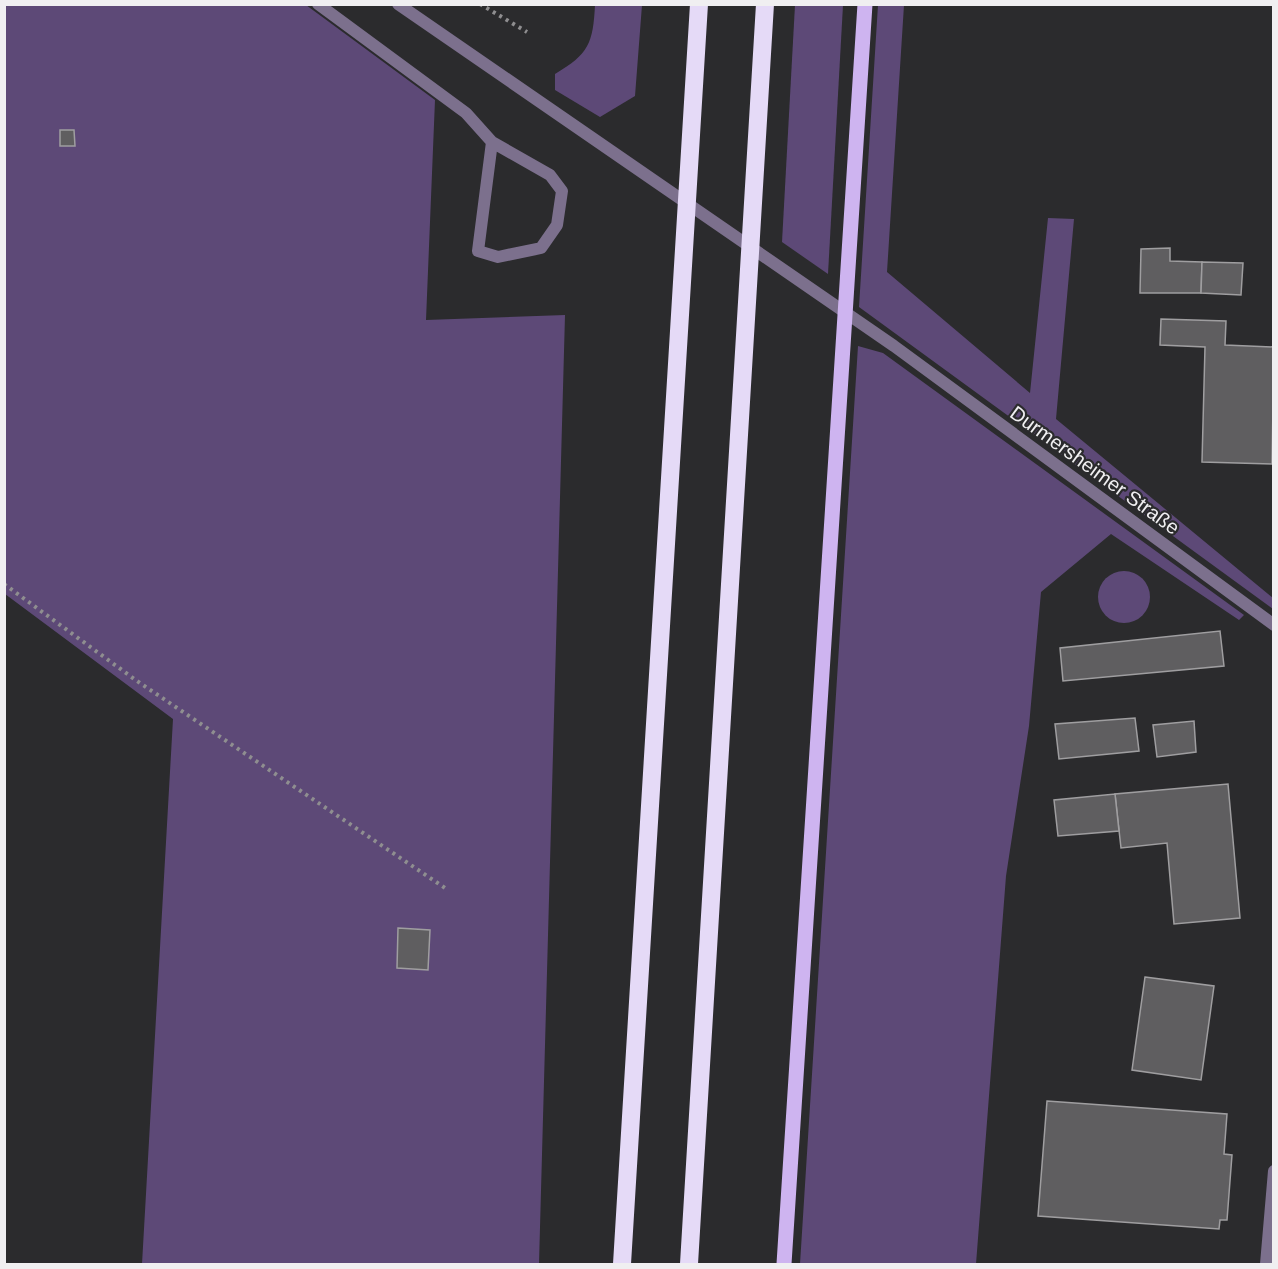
<svg xmlns="http://www.w3.org/2000/svg" width="1278" height="1269" font-family="Arial,sans-serif">
	<rect width="100%" height="100%" fill="#2b2b2d"/>
	<!-- green -->
	<g fill="#5d4977">
		<polygon points="4,5 306,5 435,100 426,320 565,315 539,1264 142,1264 173,719 5,594"/>
		<path d="M595 5H642L635 96 600 117 555 90V74C589 54 593 43 595 5Z"/>
		<polygon points="795,5 843,5 828,274 782,242"/>
		<polygon points="878,5 904,5 887,272 1030,393 1048,218 1074,219 1056,419 1273,598 1273,609 859,307"/>
		<polygon points="858,346 883,353 1244,615 1239,620 1111,534 1041,592 1029,726 1006,876 976,1264 800,1264"/>
		<circle cx="1124" cy="597" r="26"/>
	</g>
	<!-- building -->
	<g fill="#5f5e60" stroke="#9f9ea0" stroke-width="1.5">
		<polygon points="60,130 74,130 75,146 60,146"/>
		<polygon points="1170,248 1170,261 1202,262 1201,293 1140,293 1141,249"/>
		<polygon points="1202,262 1243,263 1241,295 1201,293"/>
		<polygon points="1161,319 1226,321 1225,345 1274,347 1272,464 1202,462 1205,347 1160,345"/>
		<polygon points="1220,631 1224,666 1063,681 1060,648"/>
		<polygon points="1135,718 1139,751 1059,759 1055,724"/>
		<polygon points="1194,721 1196,752 1157,757 1153,725"/>
		<polygon points="1228,784 1240,918 1174,924 1167,843 1121,848 1115,794"/>
		<polygon points="1115,794 1119,831 1058,836 1054,800"/>
		<polygon points="398,928 430,930 428,970 397,968"/>
		<polygon points="1145,977 1214,986 1201,1080 1132,1070"/>
		<polygon points="1047,1101 1227,1114 1224,1154 1232,1155 1227,1220 1220,1220 1219,1229 1038,1216"/>
	</g>
	<g fill="none" stroke-linecap="round" stroke-linejoin="round">
		<!-- path -->
		<g stroke="#8f8e90" stroke-width="4" stroke-dasharray="3 4.5" stroke-linecap="butt">
			<polyline points="480,4 527,32"/>
			<polyline points="4,584 137,681 445,888"/>
		</g>
		<!-- lane -->
		<g stroke="#7c708d" stroke-width="12">
			<polyline points="318,4 466,113 492,142 550,175 562,191 557,225 541,248 498,257 478,251 492,142"/>
			<polyline points="398,4 894,346 1274,625"/>
			<polyline points="1266,1264 1274,1171"/>
		</g>
		<!-- primary -->
		<polyline stroke="#ceb4f0" stroke-width="15" points="784,1264 865,4"/>
		<!-- highway -->
		<g stroke="#e5daf7" stroke-width="18">
			<polyline points="622,1264 699,4"/>
			<polyline points="689,1264 765,4"/>
		</g>
	</g>
	<g text-anchor="middle" dominant-baseline="central" stroke-width="4.5" stroke-linejoin="round" paint-order="stroke">
		<!-- street labels -->
		<g font-size="20" fill="#f0eff1" stroke="#2b2b2d">
			<text transform="translate(1095 470) rotate(36)">Durmersheimer Straße</text>
		</g>
	</g>
	<!-- border -->
	<rect width="1278" height="1269" fill="none" stroke="#f0eff1" stroke-width="12"/>
</svg>
